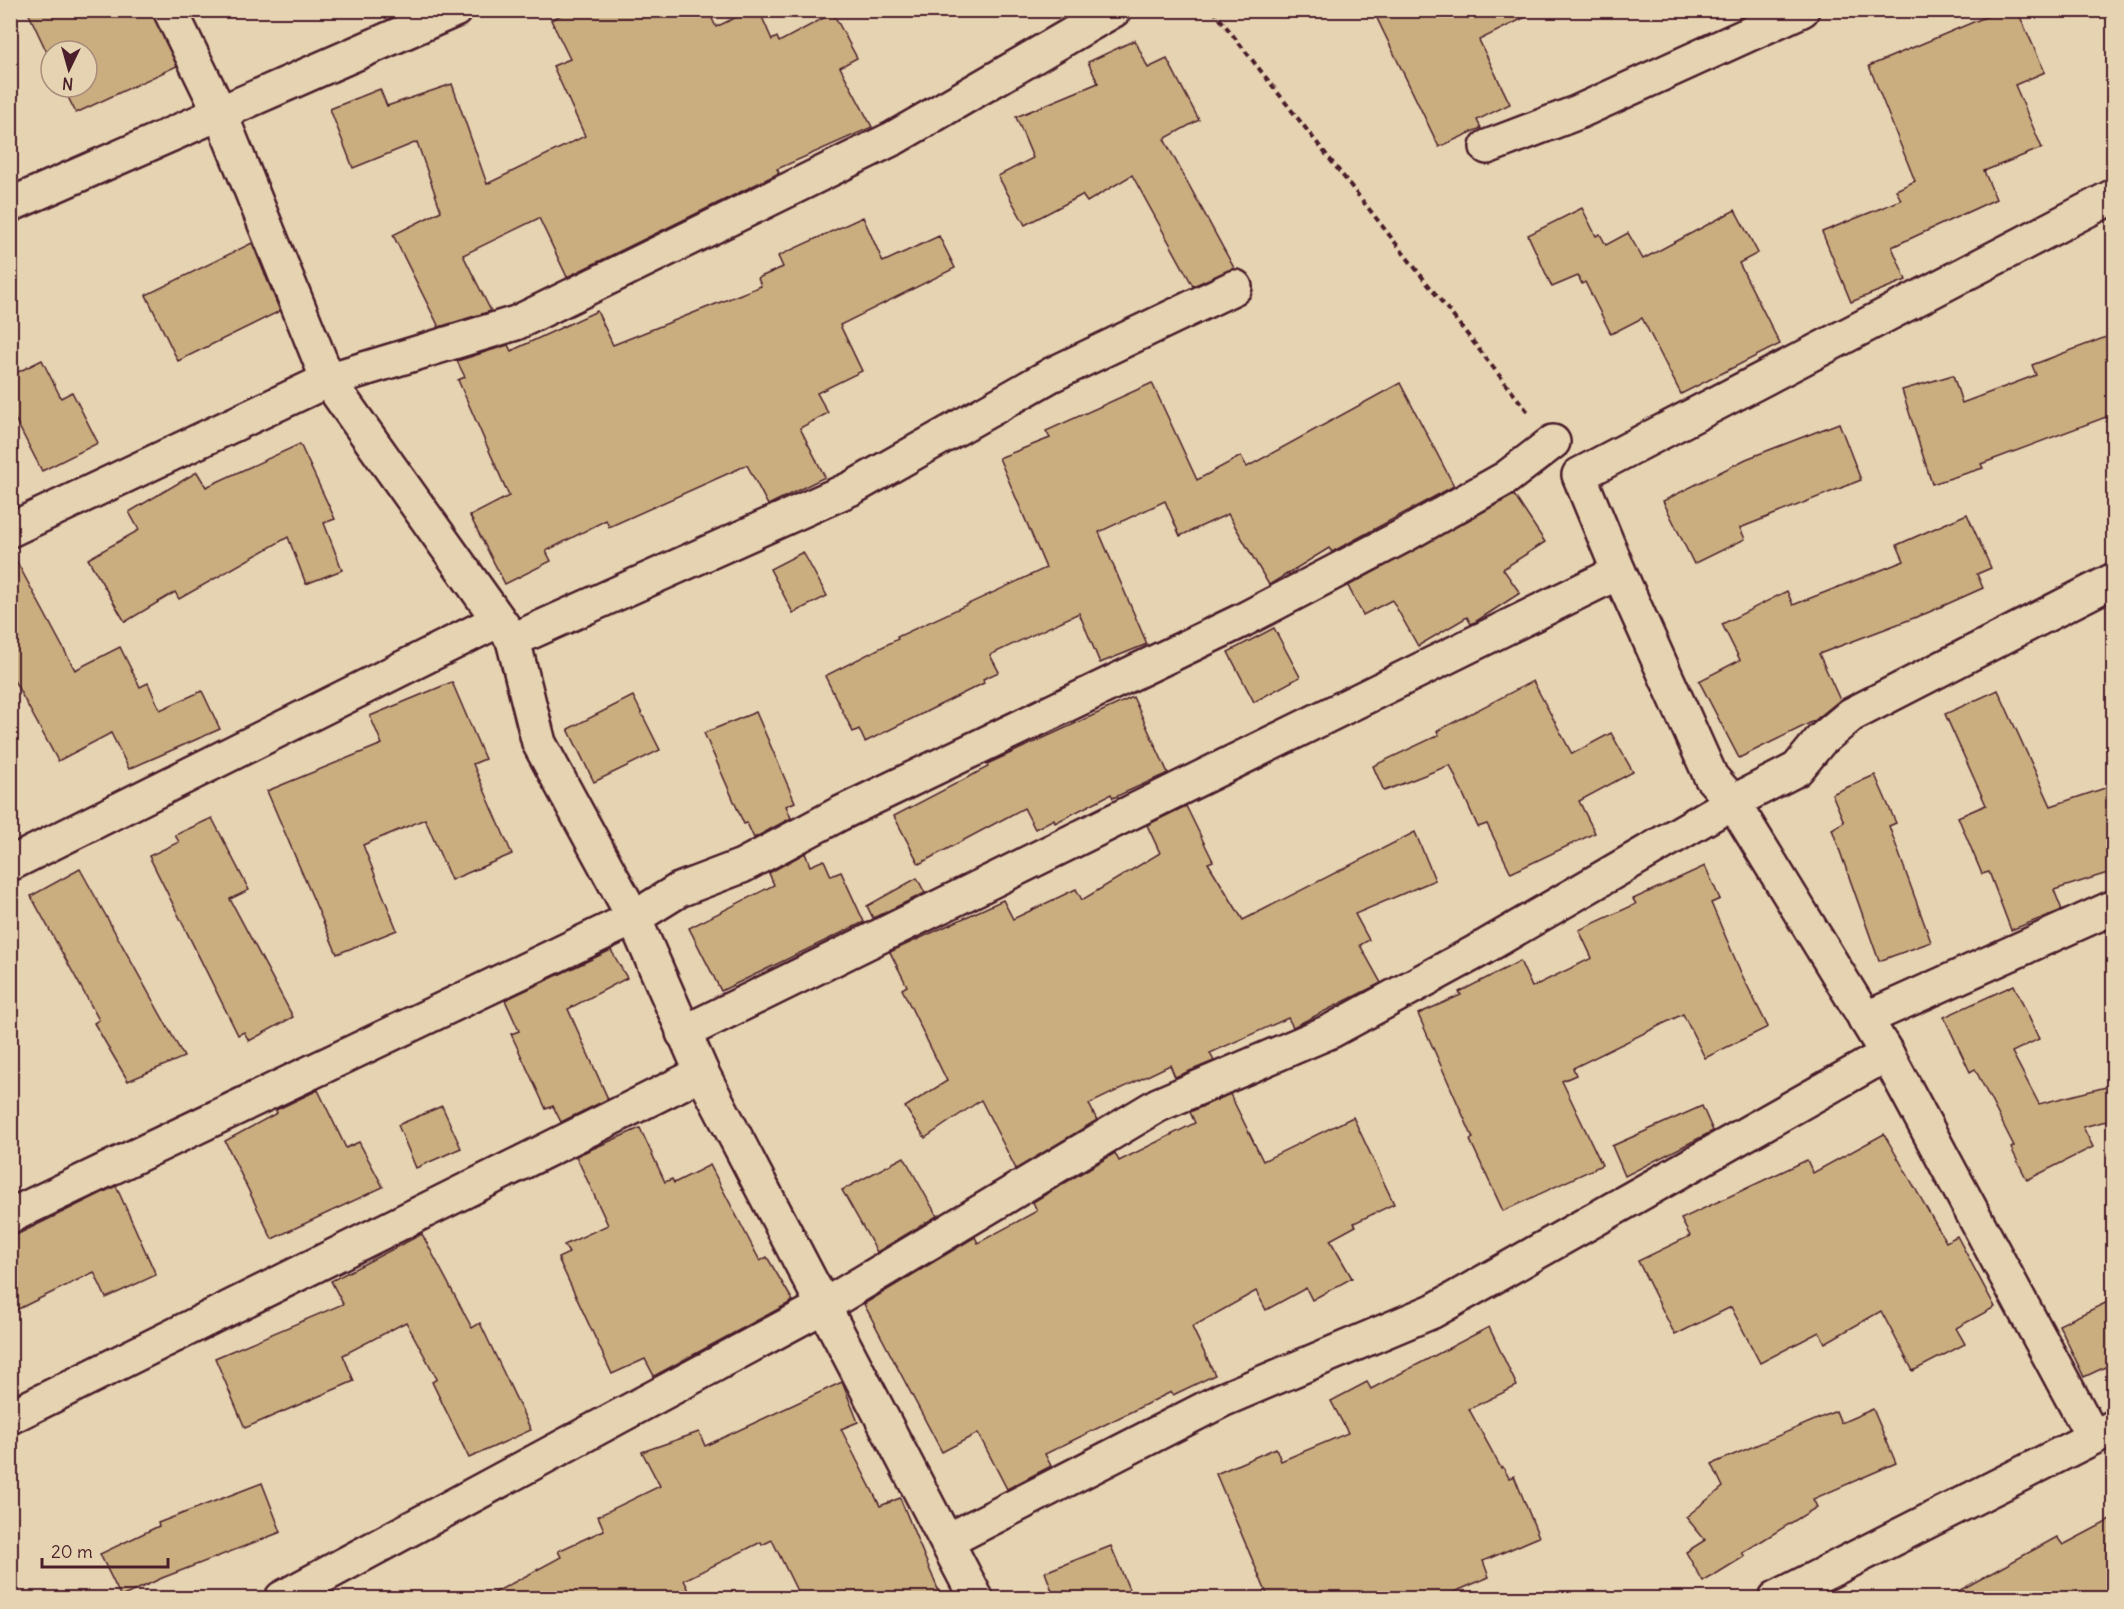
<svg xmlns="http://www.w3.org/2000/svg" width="2124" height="1609" font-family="Delius,sans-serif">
	<rect width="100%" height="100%" fill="#e6d3b1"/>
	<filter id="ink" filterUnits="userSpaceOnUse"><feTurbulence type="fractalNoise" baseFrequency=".0167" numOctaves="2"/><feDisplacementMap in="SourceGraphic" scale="12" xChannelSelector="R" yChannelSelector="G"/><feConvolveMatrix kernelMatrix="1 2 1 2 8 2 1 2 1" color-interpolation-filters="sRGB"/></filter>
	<g filter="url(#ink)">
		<!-- building -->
		<g fill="#caae7f" stroke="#4a1f2b" stroke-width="1.5">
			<polygon points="27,10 152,10 177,66 76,113 63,87 87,87 87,51 51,51 51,61"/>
			<polygon points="570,10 708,10 716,27 751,10 759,10 772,40 777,37 779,42 833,13 857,58 840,67 872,127 777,169 779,173 567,277 539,218 463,255 491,311 439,327 393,235 441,211 417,142 353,168 330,109 380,89 387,106 452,84 487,184 585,136 553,66 570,59 551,20"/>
			<polygon points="1373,10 1540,10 1479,40 1510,104 1477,120 1481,128 1439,147"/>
			<polygon points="2002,10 2017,10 2045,72 2015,85 2042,148 1984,171 1996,199 1892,247 1906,280 1851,302 1822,232 1901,200 1896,190 1915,181 1869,66"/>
			<polygon points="1135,40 1148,68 1167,59 1199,120 1164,139 1234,268 1193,286 1132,175 1087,202 1082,195 1025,225 998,176 1033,158 1016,117 1098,83 1088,62"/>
			<polygon points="1582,208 1596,236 1600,234 1606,245 1628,233 1643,259 1735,210 1758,253 1739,263 1780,344 1681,394 1642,318 1611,334 1585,282 1582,284 1578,276 1552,287 1528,235"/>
			<polygon points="863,217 883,262 939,236 955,268 840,325 862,371 817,393 828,413 800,428 825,477 768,505 747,465 609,527 606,520 546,551 551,561 505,584 470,516 509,496 458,380 465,377 457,361 508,345 511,351 597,311 613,345 761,286 758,278 783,267 778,256"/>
			<polygon points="252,243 280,311 178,361 146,295"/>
			<polygon points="2114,334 2114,414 1981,464 1983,468 1932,484 1902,390 1953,375 1962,403 2036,375 2032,365"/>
			<polygon points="42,360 61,398 72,392 98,443 42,471 10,409 10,376"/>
			<polygon points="1152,383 1197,480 1241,456 1247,467 1400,383 1454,486 1332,552 1329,548 1269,585 1228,514 1180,536 1165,501 1099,532 1147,644 1100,663 1079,613 990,655 999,672 983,679 984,683 865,742 859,729 853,732 825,676 898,639 897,637 1046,568 999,458 1050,438 1046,431"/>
			<polygon points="1839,423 1861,480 1740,528 1745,539 1694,564 1663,501 1746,459"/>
			<polygon points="300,444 335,519 324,523 342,570 306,584 288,537 179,599 175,592 125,622 88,559 139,530 129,512 197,472 206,487"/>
			<polygon points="1514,495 1545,542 1503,569 1520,593 1475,622 1471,624 1467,617 1418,646 1392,600 1363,615 1348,586"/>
			<polygon points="1967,514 1991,568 1977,574 1983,588 1927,613 1819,654 1840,700 1814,721 1739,758 1699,681 1740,660 1722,624 1787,591 1793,605 1904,561 1897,545"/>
			<polygon points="10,549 75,670 120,647 140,687 148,683 160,710 202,691 220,729 129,769 111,733 58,761 10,673"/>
			<polygon points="803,552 827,596 793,613 770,569"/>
			<polygon points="1274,628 1300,677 1254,702 1228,652"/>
			<polygon points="1533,681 1572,754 1611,733 1633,772 1579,801 1595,833 1511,873 1487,824 1478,827 1450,765 1384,791 1373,766 1439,735 1437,731"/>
			<polygon points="452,682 485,759 473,764 512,854 451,880 425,819 363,845 397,930 337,954 267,791 382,744 370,716"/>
			<polygon points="1998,690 2051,806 2114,785 2114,871 2054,890 2062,910 2011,930 1989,872 1982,874 1958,817 1986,805 1945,714"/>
			<polygon points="633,696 660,750 594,782 568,729"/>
			<polygon points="1133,697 1168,773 1113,798 1111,794 1055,823 1054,819 1035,829 1024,808 919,864 894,816 988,767 987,764"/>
			<polygon points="756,712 795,802 786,806 791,818 754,838 747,823 744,824 704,733"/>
			<polygon points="1875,775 1896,823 1889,826 1931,942 1879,961 1832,829 1844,822 1832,794"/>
			<polygon points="1186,806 1213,861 1208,863 1243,920 1415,832 1435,880 1355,914 1369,940 1360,945 1381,983 1293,1027 1288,1018 1210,1053 1214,1061 1175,1077 1170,1065 1089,1104 1097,1120 1016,1169 981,1100 925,1138 905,1107 947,1081 902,989 907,986 890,952 1003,900 1013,919 1076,889 1082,900 1160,853 1147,825"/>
			<polygon points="212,818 249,890 230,899 293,1017 249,1041 244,1032 238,1035 149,856 179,842 175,835"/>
			<polygon points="805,853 810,866 824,860 831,876 841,872 864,922 721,991 689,928 774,885 769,873"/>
			<polygon points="1705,866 1720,899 1711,903 1742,975 1768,1027 1705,1058 1683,1014 1573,1068 1576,1075 1562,1081 1602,1165 1503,1211 1470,1140 1473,1138 1418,1014 1461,995 1459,992 1520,961 1532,987 1592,958 1579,930 1636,904 1633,899"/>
			<polygon points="80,869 184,1057 128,1081 94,1023 99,1020 31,896"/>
			<polygon points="917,878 925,893 873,918 867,906"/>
			<polygon points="611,950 627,978 568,1009 608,1099 561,1122 553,1106 546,1109 511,1034 519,1031 505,1000"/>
			<polygon points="2014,985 2039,1039 2012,1052 2039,1104 2114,1085 2114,1119 2083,1127 2093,1147 2027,1180 2011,1148 2014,1146 1975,1069 1970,1072 1944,1017"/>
			<polygon points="318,1090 346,1148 359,1142 383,1187 272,1239 225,1141 277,1113 276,1110"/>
			<polygon points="1230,1094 1263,1161 1353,1117 1394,1204 1354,1223 1356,1226 1330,1240 1352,1278 1312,1300 1306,1288 1266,1310 1256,1291 1192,1327 1215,1375 1173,1395 1171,1392 1045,1454 1051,1466 1007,1489 978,1433 942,1452 864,1304 975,1237 978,1243 1037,1211 1033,1202 1115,1153 1119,1161 1195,1123 1190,1112"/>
			<polygon points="442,1106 461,1148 416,1168 398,1125"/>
			<polygon points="1702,1106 1713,1131 1625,1176 1612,1146"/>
			<polygon points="640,1128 665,1182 672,1179 674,1183 710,1165 760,1261 767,1257 793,1301 654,1376 645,1359 612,1374 558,1258 569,1253 564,1245 608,1225 576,1156"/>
			<polygon points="1884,1134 1946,1242 1957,1236 1995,1307 1956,1328 1965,1344 1913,1371 1881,1311 1825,1343 1819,1332 1760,1363 1731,1307 1675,1335 1638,1261 1690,1236 1681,1219 1807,1160 1813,1173"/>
			<polygon points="904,1157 937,1216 877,1252 842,1190"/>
			<polygon points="116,1186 156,1275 106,1298 94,1272 10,1313 10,1238"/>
			<polygon points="422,1234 472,1328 480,1323 531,1430 469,1458 432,1382 437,1379 406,1322 343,1355 354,1381 245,1428 215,1358 343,1304 331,1281"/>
			<polygon points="2114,1299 2114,1363 2084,1377 2059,1325"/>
			<polygon points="1489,1327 1517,1386 1469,1409 1501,1468 1503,1467 1509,1478 1514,1476 1539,1537 1483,1561 1489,1577 1438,1599 1269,1599 1216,1474 1276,1448 1281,1461 1348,1433 1331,1401 1367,1382 1371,1389"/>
			<polygon points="842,1382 858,1422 841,1429 880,1506 900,1498 942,1599 801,1599 772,1540 762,1545 761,1542 684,1580 693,1599 483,1599 561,1557 558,1551 604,1530 598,1516 660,1486 642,1452 699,1432 705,1446"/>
			<polygon points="1873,1409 1896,1463 1813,1499 1817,1507 1742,1553 1745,1556 1703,1582 1686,1552 1705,1540 1686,1517 1723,1487 1712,1464 1836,1411 1841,1423"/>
			<polygon points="262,1483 281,1532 162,1578 121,1597 100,1554 159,1526 158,1523"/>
			<polygon points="2114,1518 2114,1599 1944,1599 2057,1537 2063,1545"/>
			<polygon points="1111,1546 1133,1599 1055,1599 1045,1572"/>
		</g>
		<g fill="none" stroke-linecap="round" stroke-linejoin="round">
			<!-- street casing -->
			<g stroke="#4a1f2b" stroke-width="38">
				<g id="street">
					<polyline points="170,10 220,113 328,380 513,640 539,743 634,918 702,1073 976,1598"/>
					<polyline points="1487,147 1576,113 1802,10"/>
					<polyline points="10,205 455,10"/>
					<polyline points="10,530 328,380 516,323 894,138 1114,10"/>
					<polyline points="513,640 852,488 1051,375 1235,287"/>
					<polyline points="10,864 497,621"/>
					<polyline points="1865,1019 2114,907"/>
					<polyline points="683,1033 1619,572"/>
					<polyline points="10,1216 634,918 679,890 742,866 839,814 1243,620 1405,535 1506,478 1553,442"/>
					<polyline points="10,1417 702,1073"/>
					<polyline points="2093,1437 1887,1054 1733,802 1711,777 1619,572 1579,475 2114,196"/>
					<polyline points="947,1541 1222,1400 1433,1311 1887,1054"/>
					<polyline points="282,1598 822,1307 1158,1105 1331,1031 1476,952 1733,802 1797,769 1820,741 1851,715 2114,580"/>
				</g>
			</g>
			<!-- highway casing -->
			<g stroke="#4a1f2b" stroke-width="38">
				<polyline id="highway" points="1776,1598 2114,1427"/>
			</g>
			<!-- path -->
			<polyline stroke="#4a1f2b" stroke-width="4" stroke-dasharray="6 4.5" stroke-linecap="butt" points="1213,10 1528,412"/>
			<!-- street -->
			<use href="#street" stroke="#e6d3b1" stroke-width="33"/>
			<!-- highway -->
			<use href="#highway" stroke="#e6d3b1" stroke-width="33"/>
		</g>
	</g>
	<!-- margin -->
	<rect width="2124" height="1609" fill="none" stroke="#e6d3b1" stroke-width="36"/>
	<rect x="18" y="18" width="2088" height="1573" fill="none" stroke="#4a1f2b" stroke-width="2" filter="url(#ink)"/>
	<!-- north arrow -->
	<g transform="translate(69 69) rotate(185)"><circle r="28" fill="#e6d3b1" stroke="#a88b7b" stroke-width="1.5"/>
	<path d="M0-4.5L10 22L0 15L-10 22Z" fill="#4a1f2b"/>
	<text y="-9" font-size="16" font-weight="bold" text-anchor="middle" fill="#4a1f2b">N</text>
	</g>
	<!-- scale -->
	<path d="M42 1558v9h126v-9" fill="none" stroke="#4a1f2b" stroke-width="3"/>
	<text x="51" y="1558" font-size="18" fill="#4a1f2b" stroke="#e6d3b1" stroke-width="4.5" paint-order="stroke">20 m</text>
</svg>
